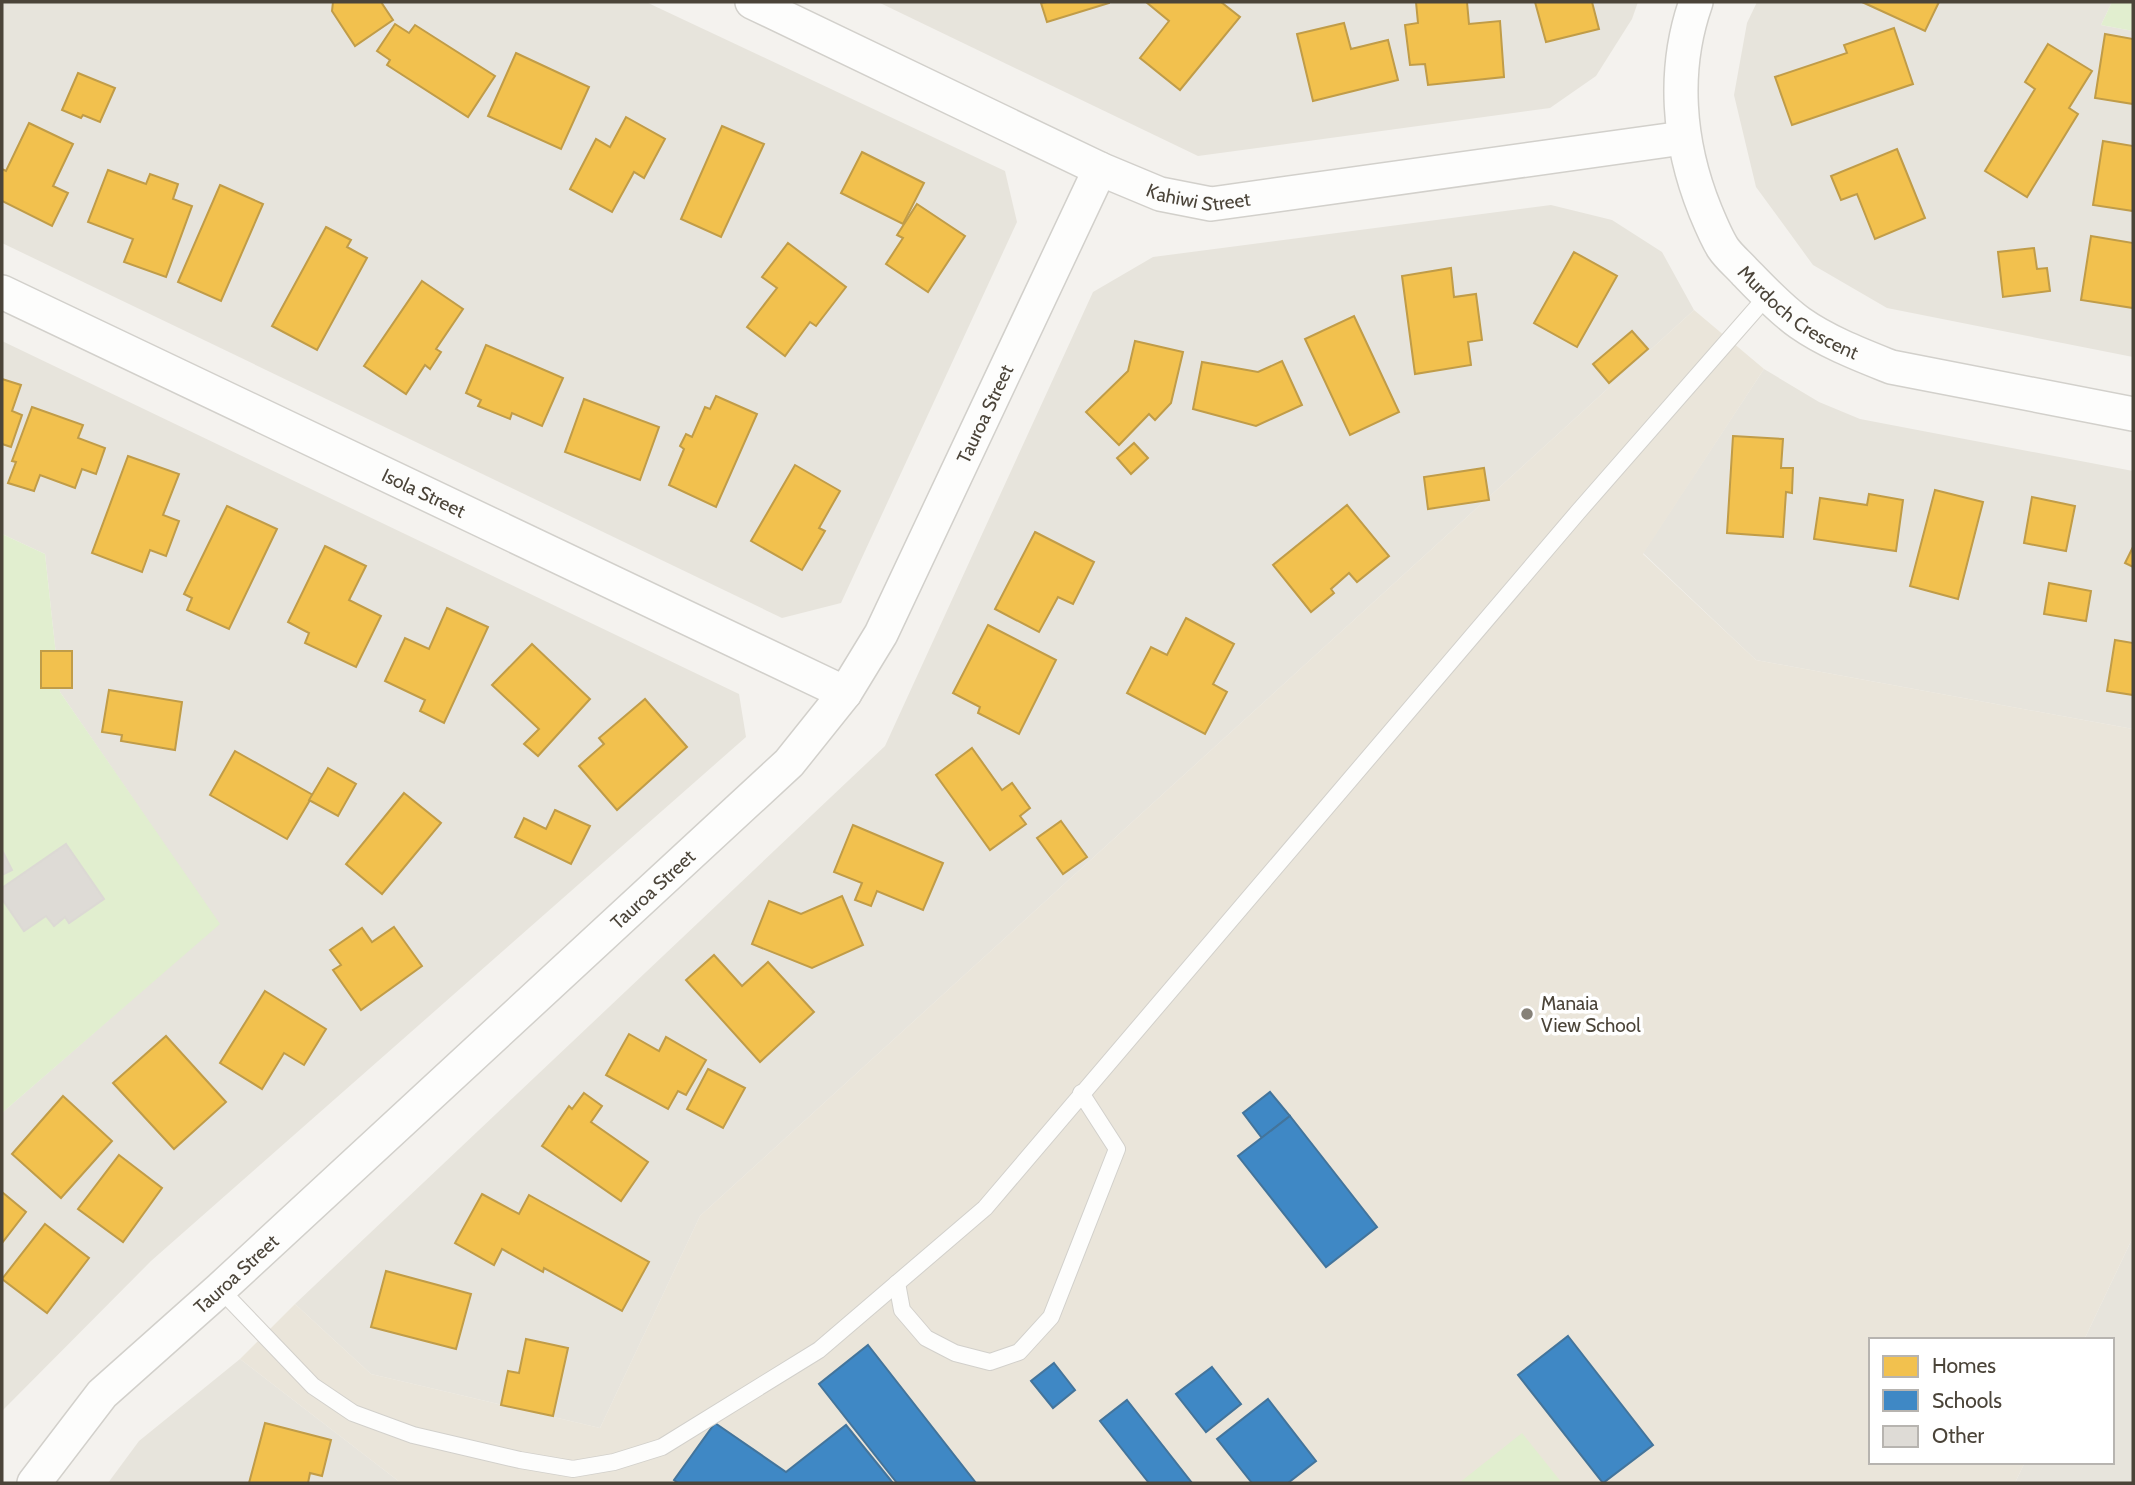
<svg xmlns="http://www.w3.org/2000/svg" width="2135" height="1485" font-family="Cabin,sans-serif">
	<rect width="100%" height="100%" fill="#f4f2ee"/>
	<!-- residential -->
	<g fill="#e7e4dc">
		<polygon points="2,2 646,2 1005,171 1017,222 841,603 782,618 2,243"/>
		<polygon points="878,2 1638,2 1632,19 1596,76 1550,108 1198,156"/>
		<polygon points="1757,2 2112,2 2101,25 2133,31 2133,357 1887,308 1813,265 1756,187 1734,95 1747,23"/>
		<polygon points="1551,205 1612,220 1662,252 1694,310 700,1216 600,1428 371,1374 295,1304 885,746 1093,292 1153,257"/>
		<polygon points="2,341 739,694 746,737 151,1261 2,1411 2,1113 219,924 60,692 45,554 2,534"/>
		<polygon points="1764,369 1819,402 1860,419 2133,471 2133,729 1756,660 1643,553"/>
		<polygon points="2133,1237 2133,1483 2015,1483 2025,1462 2112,1462 2112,1340 2084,1340"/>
		<polygon points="240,1359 401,1483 108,1483 139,1441"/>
	</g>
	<!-- education -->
	<polygon fill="#eae5da" points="1694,310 1764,369 1643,554 1756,660 2133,729 2133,1237 2084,1340 1871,1340 1871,1462 2025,1462 2015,1483 401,1483 240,1359 295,1304 371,1374 600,1428 700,1216"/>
	<!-- green -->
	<g fill="#e1eecf">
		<polygon points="2112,2 2133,2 2133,31 2101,25"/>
		<polygon points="2,534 45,554 60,692 220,924 2,1113"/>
		<polygon points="1522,1433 1562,1483 1459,1483"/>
	</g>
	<!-- homes -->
	<g fill="#f2c14e" stroke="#c09c48" stroke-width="2">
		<polygon points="333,2 381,2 393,20 355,46 332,11"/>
		<polygon points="1047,2 1109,2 1109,3 1047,22 1041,3"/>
		<polygon points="1146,2 1221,2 1240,17 1180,90 1140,58 1169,21"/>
		<polygon points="1416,2 1467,2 1469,24 1500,21 1504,77 1428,85 1425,64 1410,65 1405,25 1418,23"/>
		<polygon points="1535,2 1592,2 1599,29 1546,42"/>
		<polygon points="1862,2 1939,2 1925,31"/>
		<polygon points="1344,23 1351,49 1388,40 1398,80 1313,101 1297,34"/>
		<polygon points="395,24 409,33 415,25 495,76 468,117 387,65 390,60 377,51"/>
		<polygon points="1894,28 1913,84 1792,125 1775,77 1847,53 1844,45"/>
		<polygon points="2105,34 2133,39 2133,104 2095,98"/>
		<polygon points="2048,44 2092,71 2069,108 2078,114 2027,197 1985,171 2035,89 2025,82"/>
		<polygon points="516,53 589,87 561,149 488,116"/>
		<polygon points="78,73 115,88 100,122 83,115 81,118 62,110"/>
		<polygon points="626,117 665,139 644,178 634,172 612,212 570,189 596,139 610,147"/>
		<polygon points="29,123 73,144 53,186 68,193 52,226 2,201 2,169 6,171"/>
		<polygon points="722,126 764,144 721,237 681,219"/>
		<polygon points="2103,141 2133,146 2133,211 2093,205"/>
		<polygon points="1897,149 1925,218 1875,239 1857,194 1841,200 1831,176"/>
		<polygon points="862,152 924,183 903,224 841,193"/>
		<polygon points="108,170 146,184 150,174 178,184 173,199 192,206 166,277 124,262 133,239 88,222"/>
		<polygon points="220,185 263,204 221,301 178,282"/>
		<polygon points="917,204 965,236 928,292 886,264 903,238 897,235"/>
		<polygon points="326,227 351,240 347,247 367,258 317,350 272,326"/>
		<polygon points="2091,236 2133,243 2133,308 2081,300"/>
		<polygon points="788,243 846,287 816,326 810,322 785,356 747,327 777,288 762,277"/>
		<polygon points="2034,248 2037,269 2047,268 2050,291 2003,297 1998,252"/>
		<polygon points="1574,252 1617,276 1577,347 1534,323"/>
		<polygon points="1451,268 1454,297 1476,294 1482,340 1468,342 1471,365 1415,374 1402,276"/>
		<polygon points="422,281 463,309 436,349 441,352 430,369 425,365 406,394 364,366"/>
		<polygon points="1354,316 1399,412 1350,435 1305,339"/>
		<polygon points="1632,331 1648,349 1609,383 1593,364"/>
		<polygon points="1135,341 1183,352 1171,403 1155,420 1149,414 1119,445 1086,412 1128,371"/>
		<polygon points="486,345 563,378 542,426 512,413 510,419 478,406 481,400 466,393"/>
		<polygon points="1282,361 1302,405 1256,426 1193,409 1202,362 1258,372"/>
		<polygon points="2,379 21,385 12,411 22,415 11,447 2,444"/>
		<polygon points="716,396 757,414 716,507 669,485 684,449 680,446 686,434 692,437 705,407 710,409"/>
		<polygon points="584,399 659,427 640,480 565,452"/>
		<polygon points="32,407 83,425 78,438 105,448 96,474 82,469 75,488 40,475 34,491 8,483 16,462 12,461"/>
		<polygon points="1733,436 1783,439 1781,468 1793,468 1792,493 1786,492 1783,537 1727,533"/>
		<polygon points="1134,443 1148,458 1131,474 1117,458"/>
		<polygon points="128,456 179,474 163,515 179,521 166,556 150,550 142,572 92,553"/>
		<polygon points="795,465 840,491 819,528 825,531 802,570 751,541"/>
		<polygon points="1484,468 1489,500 1428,509 1424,477"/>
		<polygon points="1935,490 1983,502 1958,599 1910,586"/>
		<polygon points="1869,494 1903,500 1896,551 1814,539 1820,498 1867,505"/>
		<polygon points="2032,497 2075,506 2066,551 2024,543"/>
		<polygon points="1347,505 1389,556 1357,582 1349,573 1331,589 1334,593 1311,612 1273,565"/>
		<polygon points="227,506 277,529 229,629 187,610 192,598 184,594"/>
		<polygon points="1035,532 1094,562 1073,604 1058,597 1039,632 995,609"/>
		<polygon points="325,546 366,566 349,600 381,616 356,667 305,643 309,633 288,622"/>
		<polygon points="2133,547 2133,567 2125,563"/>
		<polygon points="2049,583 2091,591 2086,621 2044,614"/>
		<polygon points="447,608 488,627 444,723 420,711 425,700 385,681 405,638 429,649"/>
		<polygon points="1186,618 1234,644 1213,684 1227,692 1205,734 1127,693 1151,647 1167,655"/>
		<polygon points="988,625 1056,660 1019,734 978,713 980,707 953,693"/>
		<polygon points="2115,640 2133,643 2133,695 2107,691"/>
		<polygon points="532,644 590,699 538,756 524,744 539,729 492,685"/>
		<rect x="41" y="651" width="31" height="37"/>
		<polygon points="109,690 182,702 175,750 121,741 122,735 102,732"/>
		<polygon points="645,699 687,747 617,810 579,766 604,744 599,738"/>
		<polygon points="972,748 1002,790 1012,783 1030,808 1020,816 1026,824 990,850 936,775"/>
		<polygon points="235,751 313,795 287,839 210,795"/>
		<polygon points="328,768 356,784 338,816 309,800"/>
		<polygon points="404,793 441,823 382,894 346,864"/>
		<polygon points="555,810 590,826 571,864 515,837 524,818 546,829"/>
		<polygon points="1061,821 1087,857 1063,874 1037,838"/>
		<polygon points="853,825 943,863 923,910 877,891 871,906 855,900 862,883 834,872"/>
		<polygon points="842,896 863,945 812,968 752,944 769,901 801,914"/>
		<polygon points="394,927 422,966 361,1010 333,970 341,965 330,950 362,928 372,942"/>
		<polygon points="714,955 742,986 768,962 814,1012 760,1062 686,980"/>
		<polygon points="265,991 326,1029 304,1065 284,1053 262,1089 220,1063"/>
		<polygon points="629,1034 659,1051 666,1037 706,1060 686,1095 678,1091 668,1109 606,1075"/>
		<polygon points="166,1036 226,1102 174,1149 113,1083"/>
		<polygon points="708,1069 745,1088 723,1128 687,1109"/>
		<polygon points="584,1093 602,1106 591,1122 648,1162 621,1201 542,1146 569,1106 572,1109"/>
		<polygon points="63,1096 112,1141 61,1198 12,1154"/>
		<polygon points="119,1155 162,1188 123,1242 78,1209"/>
		<polygon points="2,1192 26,1212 2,1243"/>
		<polygon points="482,1194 519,1214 529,1195 649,1262 622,1311 544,1268 543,1272 502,1249 494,1265 455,1243"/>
		<polygon points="45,1224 89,1258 47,1313 2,1279"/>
		<polygon points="386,1271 471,1294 456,1349 371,1327"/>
		<polygon points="526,1339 568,1348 553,1416 501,1405 508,1371 519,1373"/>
		<polygon points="265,1423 331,1440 322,1476 310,1473 308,1483 249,1483"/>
	</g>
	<!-- schools -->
	<g fill="#3f88c5" stroke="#43749b" stroke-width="2">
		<polygon points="1270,1092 1290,1116 1262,1138 1243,1113"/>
		<polygon points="1290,1116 1377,1227 1326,1267 1238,1156"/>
		<polygon points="1568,1336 1653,1445 1603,1483 1518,1375"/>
		<polygon points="868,1345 976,1483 897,1483 819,1384"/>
		<polygon points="1054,1363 1075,1390 1053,1408 1031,1381"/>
		<polygon points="1212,1367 1241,1404 1206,1432 1176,1394"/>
		<polygon points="1268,1399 1316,1461 1288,1483 1252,1483 1217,1439"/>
		<polygon points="1127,1400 1192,1483 1149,1483 1100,1421"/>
		<polygon points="715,1423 786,1472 846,1425 893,1483 678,1483 674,1480"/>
	</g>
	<!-- building -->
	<g fill="#dedbd6" stroke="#dcd9d4" stroke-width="2">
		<polygon points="66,844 104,899 69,923 65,917 54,926 46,916 24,931 2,899 2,888"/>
		<polygon points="2,850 12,870 2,875"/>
	</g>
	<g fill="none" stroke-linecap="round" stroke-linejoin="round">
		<!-- lane casing -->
		<g stroke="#d2d0cb" stroke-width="18">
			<g id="lane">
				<polyline points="897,1283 902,1310 926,1338 955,1353 990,1362 1019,1352 1051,1317 1117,1149 1081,1093"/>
				<polyline points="220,1289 313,1386 353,1413 413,1435 520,1460 573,1469 614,1462 662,1447 819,1350 985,1208 1578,512 1768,295"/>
			</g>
		</g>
		<!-- street casing -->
		<g stroke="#d2d0cb" stroke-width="36">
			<g id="street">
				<path id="s1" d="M752 2 1100 169 1160 194 1211 204 1683 138"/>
				<path id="s2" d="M1696 2C1672 70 1678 143 1705 210 1710 222 1716 237 1723 248 1729 257 1738 264 1745 272 1762 289 1780 309 1800 323 1827 342 1861 355 1891 367L2133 414"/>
				<path id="s3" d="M2 292 845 693"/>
				<path id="s4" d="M34 1483 102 1394 220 1289 789 763 845 693 881 634 1100 169"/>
			</g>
		</g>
		<!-- lane -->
		<use href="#lane" stroke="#fdfdfc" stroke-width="16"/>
		<!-- street -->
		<use href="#street" stroke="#fdfdfc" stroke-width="33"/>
	</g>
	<!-- markers -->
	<circle fill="#868178" stroke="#fff" stroke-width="2.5" cx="1527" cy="1014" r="7"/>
	<g text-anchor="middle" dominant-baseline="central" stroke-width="7" stroke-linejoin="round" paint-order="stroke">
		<!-- street labels -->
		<g font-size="19" fill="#4b4439" stroke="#fff">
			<text stroke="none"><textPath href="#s1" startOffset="490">Kahiwi Street</textPath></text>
			<text stroke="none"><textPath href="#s2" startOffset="355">Murdoch Crescent</textPath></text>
			<text stroke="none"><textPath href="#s4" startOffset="1447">Tauroa Street</textPath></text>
			<text stroke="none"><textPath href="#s3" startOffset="467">Isola Street</textPath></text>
			<text stroke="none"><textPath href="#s4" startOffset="859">Tauroa Street</textPath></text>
			<text stroke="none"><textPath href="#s4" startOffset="292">Tauroa Street</textPath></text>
		</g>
		<!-- poi labels -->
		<g font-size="19" fill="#4b4439" stroke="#fff" text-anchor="start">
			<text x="1541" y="1003">Manaia<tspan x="1541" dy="22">View School</tspan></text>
		</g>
	</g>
	<!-- border -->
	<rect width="2135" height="1485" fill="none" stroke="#4b4439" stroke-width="7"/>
	<!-- legend -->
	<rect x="1869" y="1338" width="245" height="126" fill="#ffffff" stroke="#b7b4b0" stroke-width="2"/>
	<rect x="1883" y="1356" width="35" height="21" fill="#f2c14e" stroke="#b7b4b0" stroke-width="2"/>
	<text x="1932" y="1373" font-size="21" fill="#4b4439">Homes</text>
	<rect x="1883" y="1390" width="35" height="21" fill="#3f88c5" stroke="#b7b4b0" stroke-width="2"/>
	<text x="1932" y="1408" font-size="21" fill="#4b4439">Schools</text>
	<rect x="1883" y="1426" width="35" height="21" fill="#dedbd6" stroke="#b7b4b0" stroke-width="2"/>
	<text x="1932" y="1443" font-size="21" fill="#4b4439">Other</text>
</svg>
